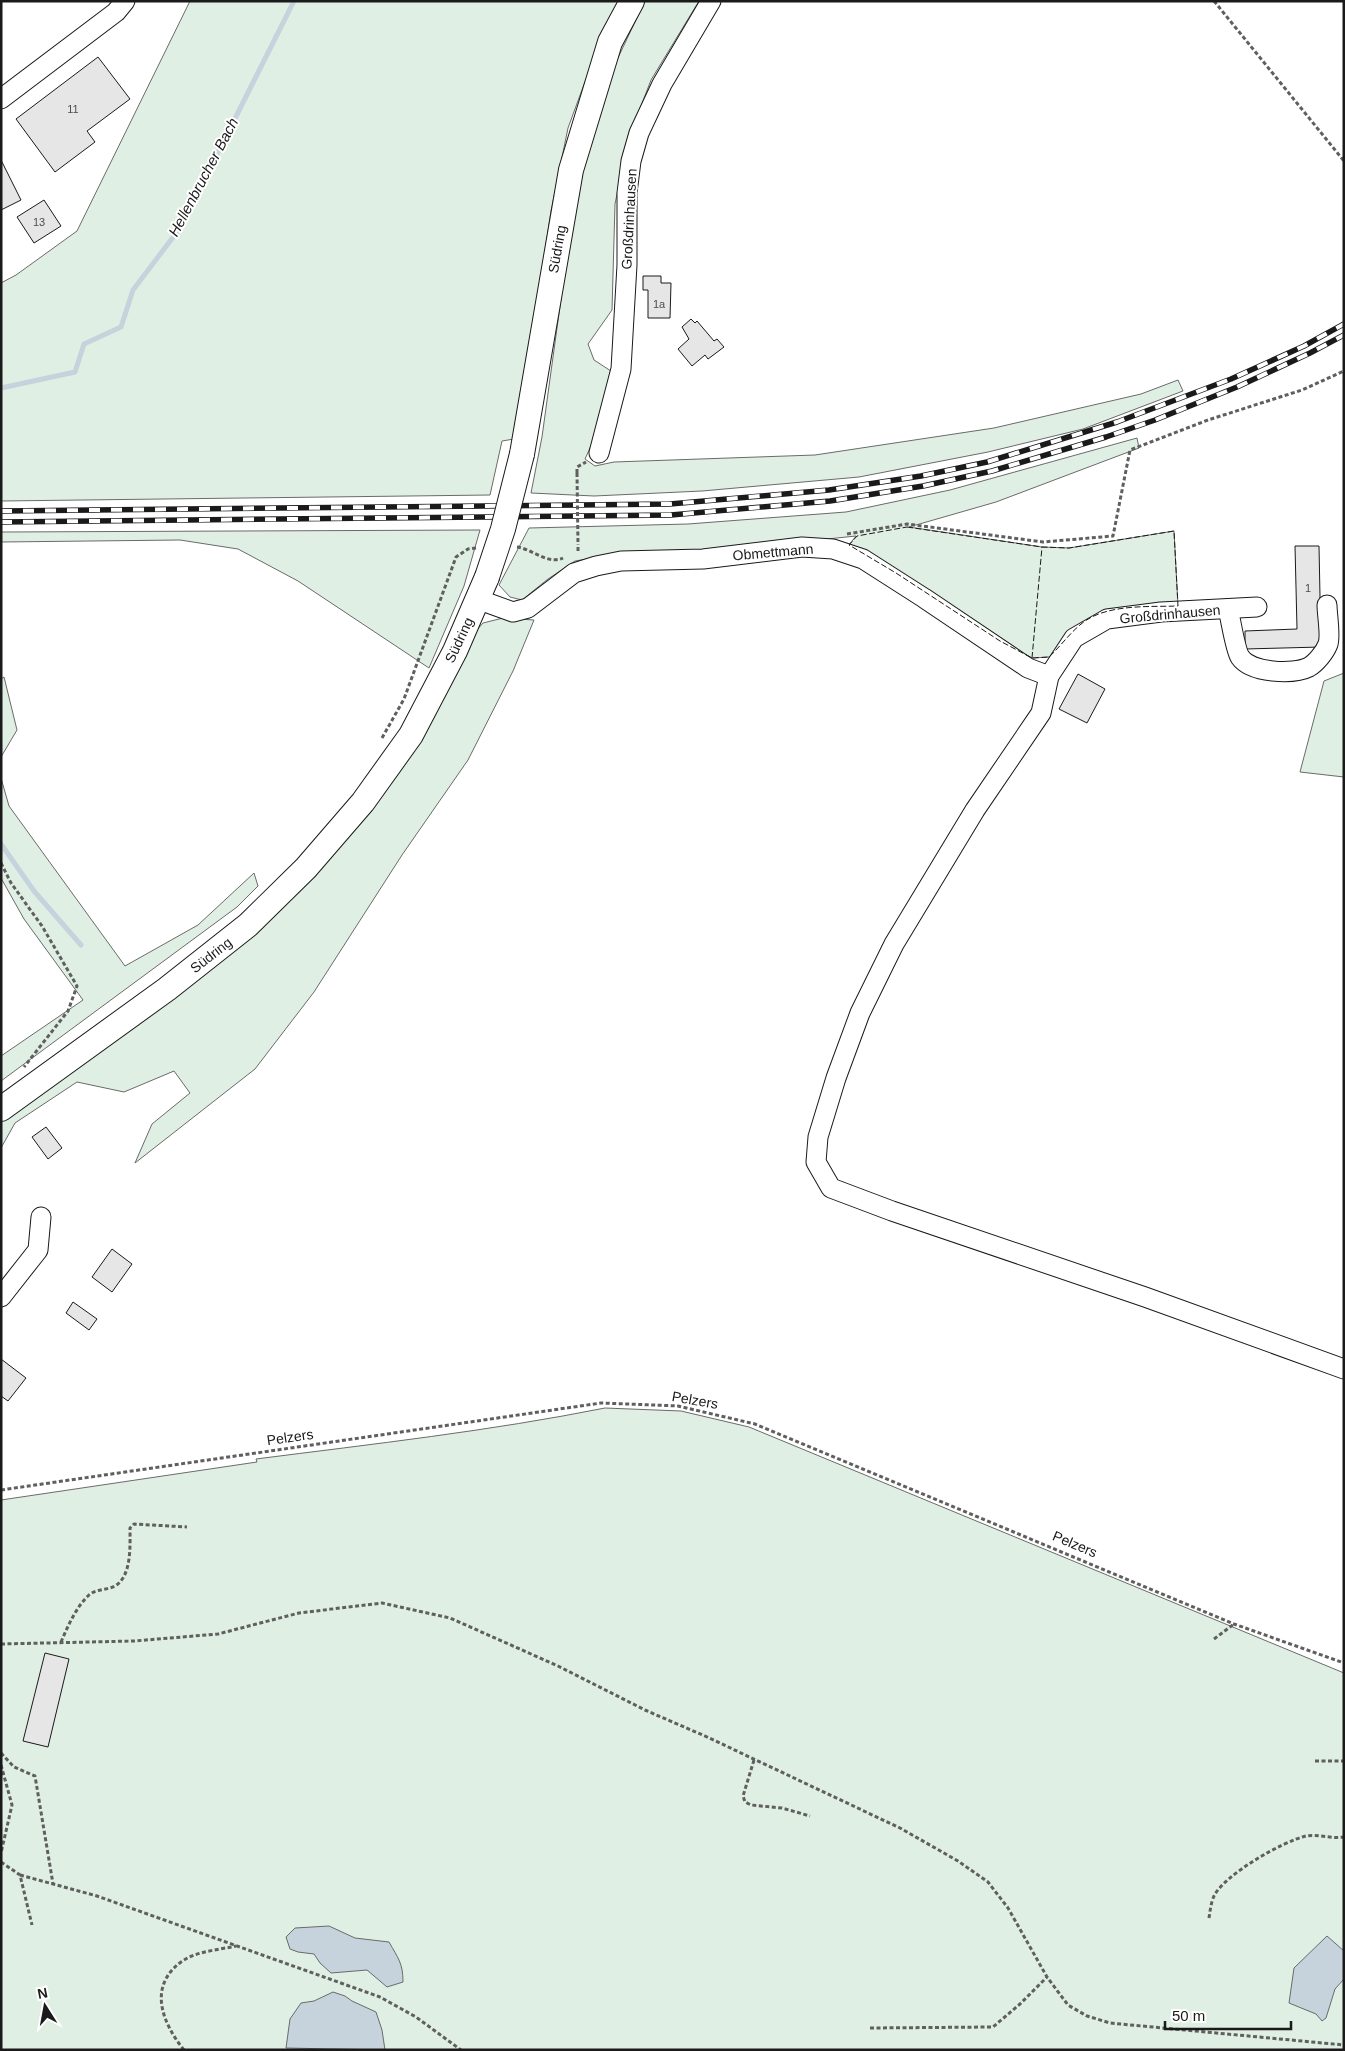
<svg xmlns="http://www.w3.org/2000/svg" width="1345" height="2051" font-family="Arial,sans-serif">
	<rect width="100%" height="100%" fill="#fff"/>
	<!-- green -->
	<g fill="#e0efe3" stroke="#6a6a6a">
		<polygon points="190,1 620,1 597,49 568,128 551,211 530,349 514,439 502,441 490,495 1,501 1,283 16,275 77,231"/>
		<polygon points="645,1 699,1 651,80 628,140 615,204 612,310 588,344 594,360 614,373 600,426 585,459 595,466 614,462 815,455 994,428 1141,394 1178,380 1183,391 1083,429 988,452 859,477 702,491 594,496 531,493 542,437 576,190 615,64"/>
		<polygon points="1137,438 1139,448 996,502 909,527 1042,547 1069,548 1174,531 1178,606 1142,607 1061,646 1049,657 1032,658 1000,641 849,545 856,536 692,553 622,553 575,561 548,579 522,600 510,597 499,585 529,528 688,524 846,512 950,490"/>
		<polygon points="480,530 464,586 429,668 298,581 238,549 180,540 1,542 1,532"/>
		<polygon points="503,618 534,620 513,671 468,760 402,855 314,992 255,1069 135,1163 152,1124 190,1093 174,1071 124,1092 77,1082 15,1123 1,1148 1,1122 252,935 476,631 483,623"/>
		<polygon points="1344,673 1344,777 1300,772 1324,681"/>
		<polygon points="4,677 17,730 1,757 1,679"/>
		<polygon points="1,778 9,806 125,966 198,925 254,873 258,886 237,907 1,1081 1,1056 83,1000 24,919 1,878"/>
		<path d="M605 1408 681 1411 749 1427 1344 1673V2050H1V1500L257 1462 256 1459C373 1444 490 1431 605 1408Z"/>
	</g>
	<!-- water -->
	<g fill="#c6d2dc" stroke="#6a6a6a">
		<path d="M329 1926 355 1938 389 1942C398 1958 403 1963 403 1982L387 1987 367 1970 331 1973 320 1963 314 1954 298 1952 290 1949 286 1937 295 1928Z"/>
		<polygon points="1327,1936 1344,1951 1344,1979 1335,1989 1326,2018 1322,2021 1316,2014 1289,2003 1294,1968"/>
		<polygon points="333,1992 345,1996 352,2001 376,2012 382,2030 385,2050 286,2048 290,2019 301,2003 314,2001"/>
	</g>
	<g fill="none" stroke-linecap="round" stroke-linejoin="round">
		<!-- stream -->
		<g stroke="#c6d2dc" stroke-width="5">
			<polyline points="1,388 75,372 84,344 121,327 133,290 180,228 294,1"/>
			<polyline points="1,844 34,891 81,945"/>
		</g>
	</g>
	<!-- building -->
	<g fill="#e6e6e6" stroke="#1a1a1a">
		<polygon points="98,57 130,99 87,131 95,142 55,172 16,119"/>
		<polygon points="1,160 21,200 1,210"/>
		<polygon points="44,200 61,226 34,243 17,217"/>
		<polygon points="643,276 661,276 661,283 671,283 670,318 648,318 648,290 643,290"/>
		<polygon points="691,319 695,323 697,321 714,341 717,339 724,347 708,359 705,355 692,366 678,349 689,339 682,327"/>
		<polygon points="1295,546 1319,546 1321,647 1245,649 1245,631 1297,629"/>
		<polygon points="1078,674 1105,689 1087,723 1059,709"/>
		<polygon points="46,1127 62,1148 48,1159 32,1137"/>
		<polygon points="112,1249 132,1264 112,1292 92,1277"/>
		<polygon points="73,1302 97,1319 89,1330 66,1313"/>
		<polygon points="1,1359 26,1378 8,1401 1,1396"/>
		<polygon points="45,1653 69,1659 48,1747 23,1741"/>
	</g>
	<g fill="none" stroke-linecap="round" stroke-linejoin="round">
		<!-- minor casing -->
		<g stroke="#1a1a1a" stroke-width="21">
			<g id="minor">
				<polyline points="1,99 116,12 125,1"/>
				<polyline points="599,453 621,369 627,265 627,193 631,161 639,133 662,84 711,1"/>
				<polyline points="477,599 513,612 528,608 574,573 596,566 621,561 703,559 802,547 833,549 863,559 924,598 1028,668 1049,676"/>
				<polyline points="1257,607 1161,612 1107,619 1074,638 1049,676 1041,713 975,810 894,944 860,1013 836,1078 818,1137 816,1162 831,1188 892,1211 1145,1297 1344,1369"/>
				<path d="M1228 609C1231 620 1235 649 1240 657 1251 673 1293 675 1309 667 1316 663 1325 652 1328 644 1331 635 1327 615 1327 605"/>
				<polyline points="1,1297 38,1250 41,1217"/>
			</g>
		</g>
		<!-- major casing -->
		<g stroke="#1a1a1a" stroke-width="26">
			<g id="major">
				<polyline points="522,454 571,170 610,42 632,1"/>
				<polyline points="1,1109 167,989 248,925 306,868 363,802 411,735 455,651 487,577"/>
			</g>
		</g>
		<!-- path -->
		<g stroke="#5f5f5f" stroke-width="3" stroke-dasharray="4 2.5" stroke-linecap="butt">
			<polyline points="1214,1 1344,161"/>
			<polyline points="577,473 577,467 586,462"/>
			<polyline points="847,534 907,524 1043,542 1113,536 1130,450 1208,420 1302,390 1344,371"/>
			<path d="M517 547C532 549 548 565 563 558"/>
			<polyline points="578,551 578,545"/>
			<polyline points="382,738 404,699 456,557 468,549 476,548"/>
			<polyline points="1,863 11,883 42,926 77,986 68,1011 24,1067"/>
			<polyline points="1,1490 601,1403 678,1406 755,1424 1234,1624 1344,1663"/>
			<polyline points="1214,1639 1234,1624"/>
			<path d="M61 1642C68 1626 76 1607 89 1595 96 1589 107 1590 115 1586 132 1576 130 1545 130 1528L134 1524 187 1527"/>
			<polyline points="1,1644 134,1641 218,1634 299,1613 382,1603 450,1618 558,1666 645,1710 705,1736 900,1828 958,1861 988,1882 1008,1908 1047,1977 1068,2005 1087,2016 1110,2023 1344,2045"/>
			<polyline points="1,1753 14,1767 35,1776 53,1884"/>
			<polyline points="754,1760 743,1796 745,1802 751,1805 782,1808 810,1816"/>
			<polyline points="1315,1761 1344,1761"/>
			<polyline points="1,1765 12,1805 1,1853"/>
			<polyline points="1,1862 20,1875 32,1925"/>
			<polyline points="20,1875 97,1896 380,1997 416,2017 461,2050"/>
			<path d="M1209 1918C1210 1912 1211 1902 1214 1896 1224 1875 1283 1841 1306 1836 1318 1834 1331 1839 1344 1837"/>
			<polyline points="870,2028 993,2027 1020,2004 1047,1977"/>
			<path d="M184 2050C163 2024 147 1987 181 1962 196 1951 218 1950 236 1946"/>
		</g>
		<!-- minor -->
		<use href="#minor" stroke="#fff" stroke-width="19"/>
		<!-- major -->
		<use href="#major" stroke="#fff" stroke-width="24"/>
		<!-- rail casing -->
		<g stroke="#1a1a1a" stroke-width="5.5">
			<g id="rail">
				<polyline points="1,511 670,504 829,490 921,476 987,462 1117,422 1231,379 1304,346 1344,324"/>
				<polyline points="1,522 671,515 830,501 923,486 992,471 1106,437 1155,420 1237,387 1310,353 1344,335"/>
			</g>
		</g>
		<!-- rail -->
		<use href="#rail" stroke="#fff" stroke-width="4" stroke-dasharray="11" stroke-linecap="butt"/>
		<!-- major-bridge casing -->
		<g stroke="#1a1a1a" stroke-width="26" stroke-linecap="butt">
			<polyline id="major-bridge" points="487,577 503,529 522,454"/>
		</g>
		<!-- path-bridge -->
		<polyline stroke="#5f5f5f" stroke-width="3" stroke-dasharray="4 2.5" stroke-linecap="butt" points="577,473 578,545"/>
		<!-- major-bridge -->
		<use href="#major-bridge" stroke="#fff" stroke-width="24"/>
		<!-- fence -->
		<g stroke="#1a1a1a" stroke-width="1" stroke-dasharray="6 2.5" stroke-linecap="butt">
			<path d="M907 527 1042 547 1069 548 1174 531 1178 606C1149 607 1110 604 1085 621 1071 631 1061 646 1049 657L1032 658 1000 641 896 573 849 545 857 536Z"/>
			<polyline points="1032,658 1042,547"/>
		</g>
	</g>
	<g text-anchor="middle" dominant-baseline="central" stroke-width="4" stroke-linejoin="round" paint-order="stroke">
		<!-- number labels -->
		<g font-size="11" fill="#4d4d4d">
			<text x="73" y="109">11</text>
			<text x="39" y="222">13</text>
			<text x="659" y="304">1a</text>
			<text x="1308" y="588">1</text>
		</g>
		<!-- street labels -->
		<g font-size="14" fill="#1a1a1a" stroke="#fff">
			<text transform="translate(629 219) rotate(-87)">Großdrinhausen</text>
			<text transform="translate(557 249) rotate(-80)">Südring</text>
			<text transform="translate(773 552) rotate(-5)">Obmettmann</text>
			<text transform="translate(1170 614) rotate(-5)">Großdrinhausen</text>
			<text transform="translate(459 640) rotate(-65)">Südring</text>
			<text transform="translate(211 955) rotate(-38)">Südring</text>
			<text transform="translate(695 1400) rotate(10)">Pelzers</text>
			<text transform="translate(290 1437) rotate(-8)">Pelzers</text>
			<text transform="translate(1075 1544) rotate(23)">Pelzers</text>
		</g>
		<!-- water labels -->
		<g font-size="15" font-style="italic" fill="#1a1a1a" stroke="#fff">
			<text transform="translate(203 177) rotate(-62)">Hellenbrucher Bach</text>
		</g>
	</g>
	<!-- border -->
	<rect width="1345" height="2051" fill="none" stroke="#1a1a1a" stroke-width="5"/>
	<!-- north arrow -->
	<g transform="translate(45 2006) rotate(349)" stroke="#ffffff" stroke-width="4" paint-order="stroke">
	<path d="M0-4L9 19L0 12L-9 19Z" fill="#1a1a1a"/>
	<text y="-8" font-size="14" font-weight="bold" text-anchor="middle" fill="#1a1a1a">N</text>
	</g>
	<!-- scale -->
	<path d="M1165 2021v8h126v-8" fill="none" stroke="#1a1a1a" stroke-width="2.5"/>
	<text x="1172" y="2021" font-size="15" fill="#1a1a1a" stroke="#ffffff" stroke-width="4" paint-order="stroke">50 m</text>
</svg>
